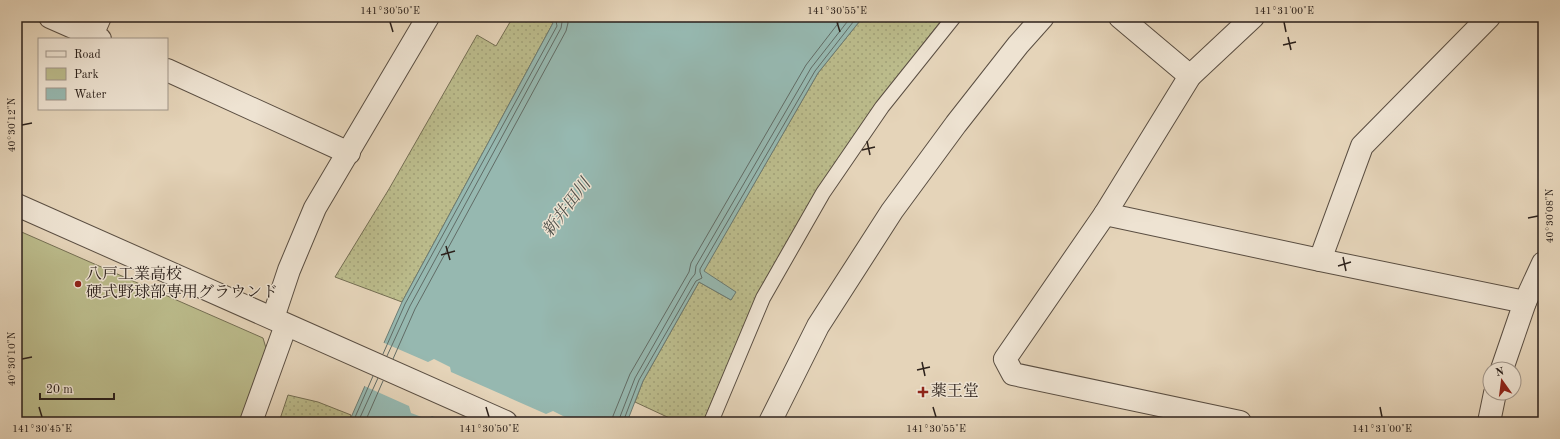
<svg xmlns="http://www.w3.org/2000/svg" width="1560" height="439" font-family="'Old Standard TT','Noto Serif JP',serif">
	<defs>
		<pattern id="grass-dots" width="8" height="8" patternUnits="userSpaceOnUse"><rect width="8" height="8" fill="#bbbb8b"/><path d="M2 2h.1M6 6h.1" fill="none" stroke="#a1a077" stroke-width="1.8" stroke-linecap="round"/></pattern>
	</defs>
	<rect width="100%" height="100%" fill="#e5d4b9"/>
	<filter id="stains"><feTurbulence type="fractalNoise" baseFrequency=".005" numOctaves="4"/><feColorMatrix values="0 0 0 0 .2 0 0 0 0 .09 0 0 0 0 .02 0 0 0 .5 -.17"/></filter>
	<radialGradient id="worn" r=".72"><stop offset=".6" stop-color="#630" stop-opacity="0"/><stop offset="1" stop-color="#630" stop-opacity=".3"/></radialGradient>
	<!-- grass -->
	<g fill="url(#grass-dots)" stroke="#746e53">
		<polygon points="513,17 543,17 553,23 402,302 335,277 389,189 477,35 496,46"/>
		<polygon points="863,17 944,17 872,109 755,301 703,422 678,422 635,402 643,381 699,282 731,300 735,292 703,272 818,73"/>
		<polygon points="288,395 318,402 351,415 349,422 279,422"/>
	</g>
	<!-- green -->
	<polygon fill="#bbbb8b" stroke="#746e53" points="17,230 263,338 266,348 240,422 17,422"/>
	<!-- water -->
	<polygon fill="#96b8b0" stroke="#6c7c74" points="543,17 863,17 818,73 704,271 736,292 731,300 699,282 643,381 627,422 349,422 402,302 553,23"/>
	<!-- pier -->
	<polygon fill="#e5d4b9" points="382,342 428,362 434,359 450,367 451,372 546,414 553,411 567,418 568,422 447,422 432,416 427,419 411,413 409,406 362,385"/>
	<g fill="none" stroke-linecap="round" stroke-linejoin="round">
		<!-- shore -->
		<g stroke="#616c66" stroke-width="1">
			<polyline points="383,354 405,304 557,26 556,21 551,17"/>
			<polyline points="387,356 410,306 561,28 562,22 560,17"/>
			<polyline points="393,359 415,309 566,31 568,23 567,17"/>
			<polyline points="353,422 373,376"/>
			<polyline points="358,422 378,378"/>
			<polyline points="365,422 383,381"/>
			<polyline points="612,422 613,416 630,374 689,272 691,263 806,65 843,17"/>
			<polyline points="618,422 635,378 691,279 695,274 696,266 811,68 851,17"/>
			<polyline points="623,422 639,380 696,281 702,278 700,272 700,269 815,71 857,17"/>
		</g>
		<!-- service casing -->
		<g stroke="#5a4e42" stroke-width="16">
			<polyline id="service" points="711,422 763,298 823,193 882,107 954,17"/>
		</g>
		<!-- minor casing -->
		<g stroke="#5a4e42" stroke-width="24">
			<g id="minor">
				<polyline points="50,17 100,39"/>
				<polyline points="1120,17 1190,76"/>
				<polyline points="92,35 100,17"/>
				<polyline points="167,70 349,153"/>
				<polyline points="1105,214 1320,260 1525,302"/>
				<polyline points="1320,260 1362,146 1489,17"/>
				<polyline points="273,318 289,270 315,208 428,17"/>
				<polyline points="1502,369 1525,302 1543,263"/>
				<polyline points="251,422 286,325"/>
				<polyline points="770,422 818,326 892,211 956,124 1018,45 1043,17"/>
				<polyline points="1240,422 1013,374 1005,359 1105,214 1190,76 1253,17"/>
				<polyline points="1489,422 1495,393"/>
			</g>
		</g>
		<!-- tertiary casing -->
		<g stroke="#5a4e42" stroke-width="24">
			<polyline id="tertiary" points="17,205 506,422"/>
		</g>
		<!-- service -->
		<use href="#service" stroke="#eee3d2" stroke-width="14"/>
		<!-- minor -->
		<use href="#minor" stroke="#eee3d2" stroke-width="22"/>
		<!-- tertiary -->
		<use href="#tertiary" stroke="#eee3d2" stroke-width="22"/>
	</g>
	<!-- ticks -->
	<path fill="none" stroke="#2c211b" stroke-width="1.5" d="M390 22 393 32M837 22 840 32M1284 22 1286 32M1288 37 1291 50M1283 45 1296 42M22 125 32 123M867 141 870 155M862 150 875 147M1528 218 1538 216M446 246 450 260M441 255 455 251M1343 257 1346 271M1338 266 1351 262M22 359 32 357M922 362 925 376M917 370 930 367M39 407 42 417M486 407 489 417M933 407 936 417M1380 407 1382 417"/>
	<!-- markers -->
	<g fill="#8f2418" stroke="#eee3d2" stroke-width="1.5">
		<circle cx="78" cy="284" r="4"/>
		<path d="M921 386h4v4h4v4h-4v4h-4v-4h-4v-4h4z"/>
	</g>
	<g text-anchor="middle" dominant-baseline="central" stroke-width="3" stroke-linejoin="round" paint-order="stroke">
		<!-- poi labels -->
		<g font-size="16" fill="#2c211b" stroke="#eee3d2" text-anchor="start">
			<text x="86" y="275">八戸工業高校<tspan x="86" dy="18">硬式野球部専用グラウンド</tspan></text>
			<text x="931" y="392">薬王堂</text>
		</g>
		<!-- water labels -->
		<g font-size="17" font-style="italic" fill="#4c4e48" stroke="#eee3d2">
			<text transform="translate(567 208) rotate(-53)">新井田川</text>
		</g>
	</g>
	<!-- margin -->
	<rect width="1560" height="439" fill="none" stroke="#e5d4b9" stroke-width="44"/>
	<!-- legend -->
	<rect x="38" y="38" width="130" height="72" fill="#eee3d2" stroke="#a09589"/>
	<rect x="46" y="51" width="20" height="6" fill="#eee3d2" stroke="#a09589"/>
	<text x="74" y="58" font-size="12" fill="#2c211b">Road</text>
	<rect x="46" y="68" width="20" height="12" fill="#bbbb8b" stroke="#a09589"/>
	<text x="74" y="78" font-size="12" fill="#2c211b">Park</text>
	<rect x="46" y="88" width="20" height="12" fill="#96b8b0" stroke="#a09589"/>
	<text x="74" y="98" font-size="12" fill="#2c211b">Water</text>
	<!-- north arrow -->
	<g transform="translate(1502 381) rotate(346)"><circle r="19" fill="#eee3d2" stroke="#a09589"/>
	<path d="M0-3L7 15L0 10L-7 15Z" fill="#8f2418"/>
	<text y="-6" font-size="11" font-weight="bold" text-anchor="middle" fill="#2c211b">N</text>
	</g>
	<!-- scale -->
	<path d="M40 393v6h74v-6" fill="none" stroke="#2c211b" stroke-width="2"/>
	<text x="46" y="393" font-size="12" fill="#2c211b" stroke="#eee3d2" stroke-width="3" paint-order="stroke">20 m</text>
	<rect x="22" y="22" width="1516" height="395" fill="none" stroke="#2c211b" stroke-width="1.5"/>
	<g font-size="10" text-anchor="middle" fill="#2c211b">
		<text x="390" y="14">141°30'50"E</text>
		<text x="837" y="14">141°30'55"E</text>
		<text x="1284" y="14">141°31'00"E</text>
		<text transform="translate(11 125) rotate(-90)" y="4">40°30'12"N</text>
		<text transform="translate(1549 216) rotate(-90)" y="4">40°30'08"N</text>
		<text transform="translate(11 359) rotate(-90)" y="4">40°30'10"N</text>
		<text x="42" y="432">141°30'45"E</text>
		<text x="489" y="432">141°30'50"E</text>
		<text x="936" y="432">141°30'55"E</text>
		<text x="1382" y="432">141°31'00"E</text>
	</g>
	<rect width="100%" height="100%" filter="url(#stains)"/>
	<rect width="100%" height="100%" fill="url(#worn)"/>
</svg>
